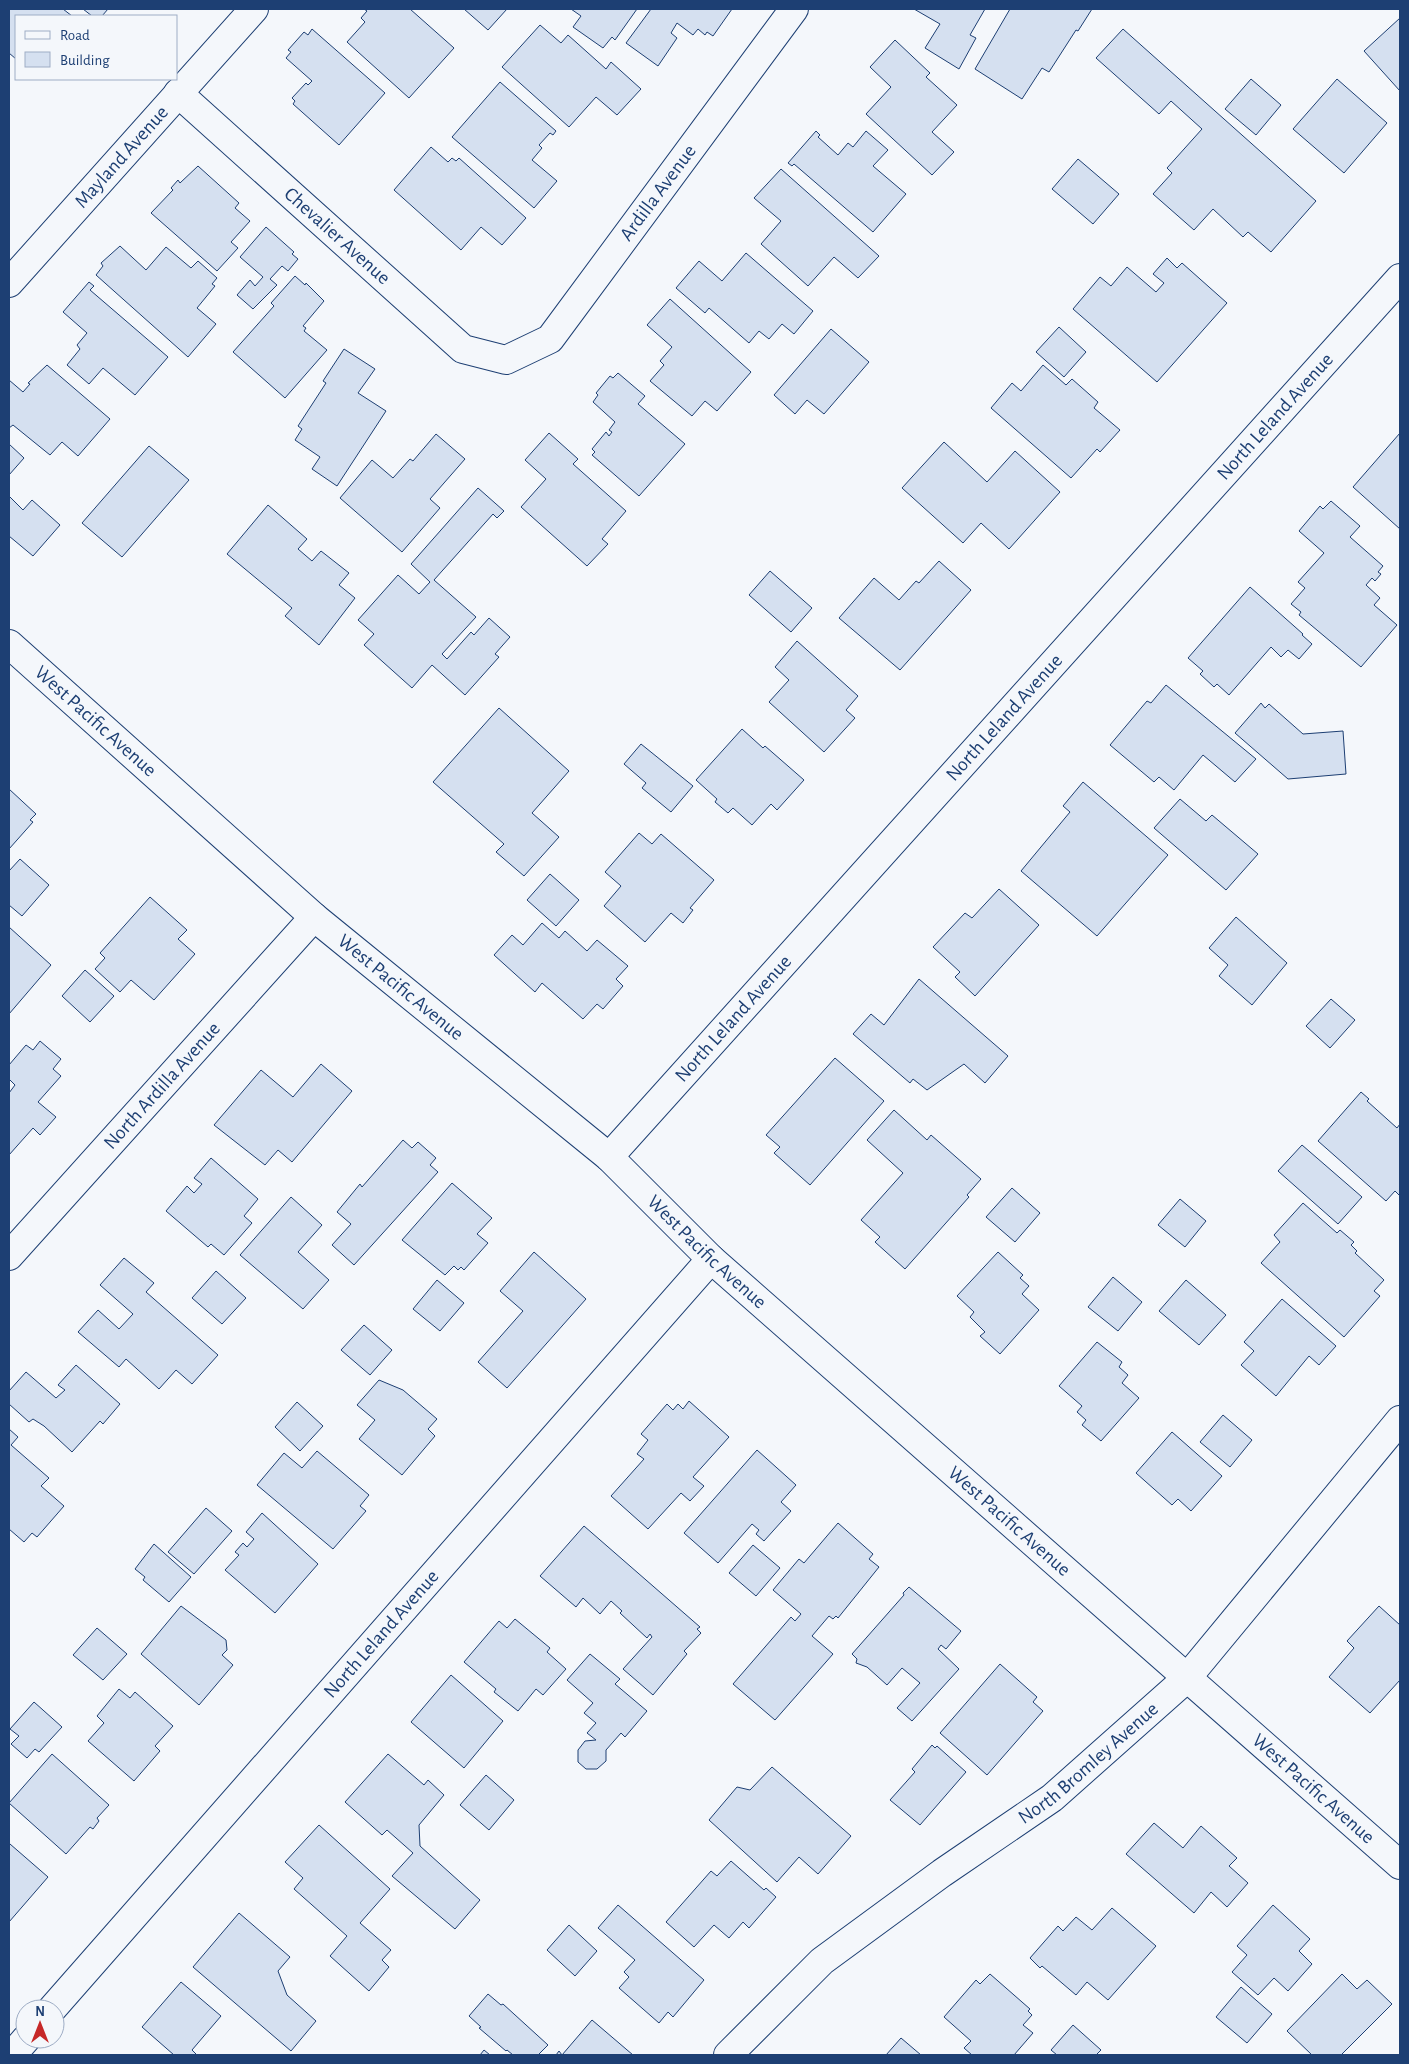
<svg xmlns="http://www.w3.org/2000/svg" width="1409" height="2064" font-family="'Alegreya Sans',sans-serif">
	<rect width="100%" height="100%" fill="#f4f7fb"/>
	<!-- building -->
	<g fill="#d5e0f0" stroke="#1d3f73">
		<polygon points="9,9 63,9 72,16 16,16 16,59 9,53"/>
		<polygon points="83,9 108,9 102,16 92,16"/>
		<polygon points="364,9 410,9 454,48 409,98 347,42 365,22 361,18 367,11"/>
		<polygon points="464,9 507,9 488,30"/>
		<polygon points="571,9 637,9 615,40 612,37 603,48 573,27 581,16"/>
		<polygon points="651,9 732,9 713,36 707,32 705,35 698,29 693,35 677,23 671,33 677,38 658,66 626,43"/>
		<polygon points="914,9 985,9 970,35 976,38 959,69 925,48 940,24"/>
		<polygon points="1010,9 1092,9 1078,31 1076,30 1049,72 1042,68 1022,99 975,69"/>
		<polygon points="1400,18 1400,91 1364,51"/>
		<polygon points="540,25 561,43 568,35 606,69 611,62 641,89 617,115 596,97 569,127 502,67"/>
		<polygon points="312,29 385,93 339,145 293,104 295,101 292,98 306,83 308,85 312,81 286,58 291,52 288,50 304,32 308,35"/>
		<polygon points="1123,29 1316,201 1271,252 1248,232 1243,237 1213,209 1194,230 1153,194 1172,173 1167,168 1202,129 1171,101 1159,114 1096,58"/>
		<polygon points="895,40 930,73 926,77 957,105 932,132 954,152 932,175 866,114 891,87 870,67"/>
		<polygon points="1251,79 1281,105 1256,135 1225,109"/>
		<polygon points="1337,79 1387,123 1344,173 1293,129"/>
		<polygon points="500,82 556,131 553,135 550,133 539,145 542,148 532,160 557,181 534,208 452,137"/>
		<polygon points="816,131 820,135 818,137 838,155 848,143 853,147 866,131 888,150 873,166 906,194 873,232 794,164 792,166 788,163"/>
		<polygon points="431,147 448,162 452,158 456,161 459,158 526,218 502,245 481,227 461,250 394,190"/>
		<polygon points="1078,159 1119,194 1093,224 1052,189"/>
		<polygon points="198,166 239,203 235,208 250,221 231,242 238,248 217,271 151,213 173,190 171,188 178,180 180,183"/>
		<polygon points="781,169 879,256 858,278 834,257 808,286 761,244 781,221 754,198"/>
		<polygon points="266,227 294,252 292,254 298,259 288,271 282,266 270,279 277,285 253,309 237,295 250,280 255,286 263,277 240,257"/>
		<polygon points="120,246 146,270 166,247 191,268 198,261 217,278 212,284 215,286 197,308 216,324 188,357 96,275 103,266 101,263"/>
		<polygon points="746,253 813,311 794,334 782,324 769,339 759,331 749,343 709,308 705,313 676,288 699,261 722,281"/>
		<polygon points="1167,258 1177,268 1182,263 1227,303 1157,382 1073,309 1100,277 1111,286 1127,267 1156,292 1164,283 1153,274"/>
		<polygon points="295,276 305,285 306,283 324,301 303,326 306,328 304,331 327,350 285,398 233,352 274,306 271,303"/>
		<polygon points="89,282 94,286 90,290 168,357 135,395 103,368 89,384 67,365 80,349 77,345 87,333 63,312"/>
		<polygon points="670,299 751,372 717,411 705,401 692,416 650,381 664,365 660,361 672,347 647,325"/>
		<polygon points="1059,327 1086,352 1064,377 1036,352"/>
		<polygon points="831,329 869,362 824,414 807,400 795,414 774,395"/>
		<polygon points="344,349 375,369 358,393 386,411 337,486 312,469 320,457 295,440 302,429 298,426 326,383 323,381"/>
		<polygon points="47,365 110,419 78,456 62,442 50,455 13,425 9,428 9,380 23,392 30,384 28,383"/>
		<polygon points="1043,365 1066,385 1072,379 1098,402 1094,408 1120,430 1100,452 1097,449 1071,478 991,408 1012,383 1021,391"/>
		<polygon points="618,373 645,396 638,404 685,444 639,496 592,455 595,452 592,449 606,432 609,436 612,432 609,430 615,422 593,402 598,395 596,393 610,376 613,378"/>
		<polygon points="549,433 578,459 573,464 626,511 602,539 608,544 587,566 521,507 546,479 525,460"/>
		<polygon points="1400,433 1400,529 1353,487"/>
		<polygon points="436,434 465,459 430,499 440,508 402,552 340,498 372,460 393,478 410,459 413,461"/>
		<polygon points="944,442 987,482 1015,451 1060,492 1009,549 981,523 963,543 902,488"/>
		<polygon points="9,444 24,458 9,475"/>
		<polygon points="149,446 189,480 122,557 82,523"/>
		<polygon points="478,488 504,511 497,518 493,514 434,580 476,617 442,654 447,659 471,632 474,635 489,618 510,637 495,654 499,657 465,695 432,665 412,688 364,645 374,634 358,620 398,575 419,594 430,582 411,564"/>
		<polygon points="9,496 23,510 32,500 60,525 33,556 9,536"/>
		<polygon points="1331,501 1360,526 1350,537 1383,566 1378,572 1381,574 1375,581 1372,578 1366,585 1380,598 1374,605 1397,625 1361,667 1299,615 1301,612 1291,604 1305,588 1298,582 1324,553 1299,531 1320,506 1323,509"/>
		<polygon points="268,505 307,539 298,549 312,561 321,551 349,573 339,585 355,598 319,645 285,616 292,608 227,554"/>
		<polygon points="939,561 971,590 900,670 839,618 874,578 899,600 916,581 919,583"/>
		<polygon points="770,571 812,608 791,632 749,595"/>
		<polygon points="1250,587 1303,634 1302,635 1312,644 1299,659 1288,650 1281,657 1271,647 1229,695 1217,684 1214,687 1200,674 1203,671 1188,658"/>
		<polygon points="797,641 858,696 846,710 855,718 824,752 769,702 789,680 775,667"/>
		<polygon points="1166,685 1256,759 1235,782 1203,755 1174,790 1159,777 1154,782 1110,745 1147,701 1151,703"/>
		<polygon points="1261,703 1265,708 1269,704 1303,734 1343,731 1346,774 1288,779 1235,733"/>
		<polygon points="499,708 569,771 532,813 559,837 524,876 496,852 504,844 433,782"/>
		<polygon points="742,729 763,748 765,746 804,780 777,810 771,804 752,825 733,808 728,813 715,802 717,799 696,780"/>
		<polygon points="641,744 693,786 671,812 642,788 646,783 624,764"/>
		<polygon points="1083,782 1168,855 1097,936 1021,871 1070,812 1063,806"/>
		<polygon points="9,789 36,814 30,820 33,822 9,849"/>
		<polygon points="1180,799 1206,821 1212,815 1258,854 1226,890 1154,828"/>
		<polygon points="639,833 652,844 661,834 714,880 690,908 693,910 683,923 671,913 645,942 604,906 621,886 605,872"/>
		<polygon points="20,859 49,885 22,916 9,905 9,871"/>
		<polygon points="550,874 579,900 556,926 527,900"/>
		<polygon points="999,889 1039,925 975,996 955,977 960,972 933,947 965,913 972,918"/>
		<polygon points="150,897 187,930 178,939 195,954 154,1000 131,980 120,992 95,969 105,958 100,953"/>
		<polygon points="1236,917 1287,963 1252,1005 1219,976 1228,965 1209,948"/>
		<polygon points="542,923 559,938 565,931 587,951 597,940 628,966 616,979 623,986 603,1009 597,1004 583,1019 542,983 535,992 494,955 512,935 523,945"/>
		<polygon points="9,927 51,965 9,1014"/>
		<polygon points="85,970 114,996 90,1022 62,996"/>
		<polygon points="919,979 1008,1056 985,1083 964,1064 927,1090 913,1079 910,1083 853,1034 871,1014 884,1025"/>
		<polygon points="1331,999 1355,1020 1330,1048 1306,1026"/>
		<polygon points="40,1041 61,1059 53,1069 61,1076 38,1102 56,1117 40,1135 33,1128 9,1155 9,1093 15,1085 9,1079 9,1065 26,1045 33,1050"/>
		<polygon points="835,1058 884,1101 810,1185 774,1153 780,1147 766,1135"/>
		<polygon points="321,1064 352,1091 292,1162 278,1150 265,1165 214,1125 261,1070 293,1097"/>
		<polygon points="1361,1092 1369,1099 1367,1101 1397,1128 1400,1124 1400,1196 1395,1191 1386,1201 1318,1141"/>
		<polygon points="894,1110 927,1140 931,1135 981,1179 967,1195 969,1197 905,1269 875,1242 880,1237 861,1220 903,1173 867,1140"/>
		<polygon points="403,1140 412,1148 418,1142 436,1158 430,1165 438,1172 354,1265 332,1245 351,1224 337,1212 360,1184 362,1187"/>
		<polygon points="1302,1145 1362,1197 1338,1224 1278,1171"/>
		<polygon points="211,1158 258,1199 244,1216 252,1223 224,1255 211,1244 208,1247 166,1211 187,1186 194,1193 202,1184 194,1178"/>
		<polygon points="452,1183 492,1218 477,1234 488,1243 464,1270 461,1267 458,1270 454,1266 445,1275 402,1240"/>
		<polygon points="1012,1188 1040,1213 1015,1242 986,1217"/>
		<polygon points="291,1197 322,1225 298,1252 329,1280 303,1309 240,1255"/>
		<polygon points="1180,1199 1206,1221 1185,1247 1158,1225"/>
		<polygon points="1303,1203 1337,1233 1340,1230 1354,1242 1351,1245 1357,1251 1355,1253 1384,1280 1374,1291 1380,1296 1344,1337 1261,1263 1280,1242 1274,1235"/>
		<polygon points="534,1252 586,1299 507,1388 478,1362 523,1311 500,1291"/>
		<polygon points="998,1252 1023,1275 1020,1278 1029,1286 1022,1294 1039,1310 1000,1354 980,1336 985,1332 970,1317 974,1312 957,1296"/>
		<polygon points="124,1258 154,1283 146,1292 218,1355 192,1384 176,1370 159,1389 126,1359 119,1367 78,1332 98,1310 119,1329 133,1314 100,1285"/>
		<polygon points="216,1271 246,1298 222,1324 192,1298"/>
		<polygon points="1113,1277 1142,1302 1118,1331 1088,1307"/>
		<polygon points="437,1280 464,1303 440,1331 413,1309"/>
		<polygon points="1186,1280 1226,1315 1199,1345 1159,1311"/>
		<polygon points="1282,1299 1336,1346 1319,1365 1309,1356 1276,1396 1241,1365 1254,1351 1244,1342"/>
		<polygon points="364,1325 392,1350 370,1375 341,1350"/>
		<polygon points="1097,1342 1122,1362 1119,1367 1128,1375 1122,1383 1139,1398 1101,1441 1082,1425 1086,1420 1077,1412 1082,1406 1059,1386"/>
		<polygon points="76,1365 120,1404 103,1424 100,1421 72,1452 44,1426 33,1419 29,1422 9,1404 9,1391 26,1372 56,1398 65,1390 58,1385"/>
		<polygon points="379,1380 403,1390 437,1419 428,1429 435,1436 402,1475 359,1439 375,1420 357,1405"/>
		<polygon points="689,1401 729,1437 693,1477 704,1486 690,1501 681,1493 648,1529 611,1496 644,1459 637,1454 648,1440 641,1434 667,1404 673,1410 678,1404 683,1409"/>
		<polygon points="297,1402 323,1426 300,1451 275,1427"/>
		<polygon points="1223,1415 1252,1440 1230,1467 1200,1442"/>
		<polygon points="9,1429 18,1437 11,1445 49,1478 41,1486 64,1506 37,1537 32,1533 24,1542 9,1529"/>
		<polygon points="1172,1432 1222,1476 1191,1511 1178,1499 1172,1505 1136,1473"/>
		<polygon points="757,1450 796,1485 781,1502 791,1511 764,1541 756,1534 759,1530 752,1524 718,1563 684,1533"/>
		<polygon points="317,1451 369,1495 360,1506 366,1511 333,1549 257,1485 284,1453 302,1468"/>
		<polygon points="206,1508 232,1531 194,1574 168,1552"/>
		<polygon points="262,1513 318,1564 275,1613 225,1570 239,1555 235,1552 243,1543 247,1547 254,1539 246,1532"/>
		<polygon points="838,1523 873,1554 869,1559 879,1567 838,1618 836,1616 833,1619 829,1616 812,1636 833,1654 775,1720 733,1684 791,1617 795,1621 801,1614 773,1590 799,1559 804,1563"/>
		<polygon points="584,1526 700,1627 697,1629 701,1633 684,1651 687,1654 653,1695 623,1669 652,1637 650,1634 647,1638 620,1613 622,1611 611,1601 600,1614 583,1598 576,1607 540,1576"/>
		<polygon points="154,1544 191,1577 169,1602 143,1580 145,1577 135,1569"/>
		<polygon points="753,1545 780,1568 756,1596 729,1573"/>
		<polygon points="909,1587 961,1631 946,1649 941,1645 938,1649 959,1669 912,1721 897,1708 920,1683 902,1668 887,1685 867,1667 856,1663 857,1659 852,1654 904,1595 903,1593"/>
		<polygon points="181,1606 226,1640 227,1650 222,1655 233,1665 199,1705 141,1654"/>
		<polygon points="1379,1606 1400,1625 1400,1680 1370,1713 1329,1677 1354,1648 1347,1641"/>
		<polygon points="515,1619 550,1648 547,1652 566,1669 543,1695 536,1689 518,1711 494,1692 496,1689 464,1662 499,1621 507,1628"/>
		<polygon points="97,1628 127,1654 103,1680 73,1655"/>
		<polygon points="590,1654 620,1679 615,1684 647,1711 625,1737 621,1733 606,1750 606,1761 597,1769 586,1769 578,1762 578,1750 585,1741 596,1740 587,1733 596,1723 584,1713 593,1703 567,1680"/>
		<polygon points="1000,1664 1037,1697 1033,1702 1043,1711 987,1775 940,1733"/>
		<polygon points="451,1675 503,1721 464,1768 411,1722"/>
		<polygon points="119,1689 130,1698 135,1692 173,1726 155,1746 160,1751 134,1781 88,1741 104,1723 97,1716"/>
		<polygon points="34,1702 62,1727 39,1752 35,1749 27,1758 11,1744 19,1736 10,1729"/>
		<polygon points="932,1745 935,1748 937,1746 966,1772 920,1825 890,1800 915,1772 912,1769"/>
		<polygon points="52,1754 109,1805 97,1818 99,1821 93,1829 90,1827 66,1854 9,1803"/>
		<polygon points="388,1754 424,1785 428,1780 444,1795 419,1825 420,1846 480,1900 455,1929 392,1876 413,1853 387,1830 382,1835 345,1802"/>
		<polygon points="772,1767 851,1836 818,1874 799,1857 777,1882 709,1820 737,1787 750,1790"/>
		<polygon points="486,1775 514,1800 489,1830 460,1805"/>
		<polygon points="1154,1823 1183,1848 1201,1826 1237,1858 1229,1866 1248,1883 1227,1907 1211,1892 1194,1913 1126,1854"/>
		<polygon points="319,1825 390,1889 360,1923 391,1950 382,1960 389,1967 369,1991 330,1956 347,1936 294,1889 303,1878 285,1862"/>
		<polygon points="10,1844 48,1877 9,1922 9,1846"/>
		<polygon points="731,1861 764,1890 766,1888 776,1897 749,1928 743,1922 729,1938 714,1925 694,1947 666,1922 711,1871 717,1876"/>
		<polygon points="618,1905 704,1980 673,2017 668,2012 659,2023 619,1988 629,1977 624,1972 635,1960 598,1928"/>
		<polygon points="1273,1905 1310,1939 1299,1951 1312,1964 1288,1991 1274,1978 1258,1995 1232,1972 1247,1955 1237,1946"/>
		<polygon points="1112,1908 1156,1946 1108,2000 1087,1982 1076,1995 1042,1966 1040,1968 1030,1958 1058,1926 1063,1931 1076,1917 1092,1930"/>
		<polygon points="239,1913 290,1957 278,1971 287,1995 316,2021 291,2051 193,1967"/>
		<polygon points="569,1925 597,1951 575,1976 547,1950"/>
		<polygon points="990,1974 1030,2009 1028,2011 1032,2015 1023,2025 1033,2033 1014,2055 972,2055 964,2048 971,2041 944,2017 976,1980 980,1984"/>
		<polygon points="1342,1974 1357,1989 1367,1980 1392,2004 1341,2055 1312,2055 1287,2031"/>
		<polygon points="181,1982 221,2016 192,2050 197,2055 174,2055 142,2027"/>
		<polygon points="1241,1987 1272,2014 1247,2043 1216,2017"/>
		<polygon points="488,1994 501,2005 503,2004 548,2045 538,2055 513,2055 507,2050 506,2051 479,2028 481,2027 469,2016"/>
		<polygon points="592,2020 633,2055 556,2055 559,2051 562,2055"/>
		<polygon points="1073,2025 1101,2050 1096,2055 1057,2055 1051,2050"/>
		<polygon points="901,2038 921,2055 886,2055"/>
		<polygon points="484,2050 490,2055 480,2055"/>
	</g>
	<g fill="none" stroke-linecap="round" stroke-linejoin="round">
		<!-- minor casing -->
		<g stroke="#1d3f73" stroke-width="30">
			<g id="minor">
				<path id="s1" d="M178 93 463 349 506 360 550 339 794 9"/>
				<path id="s2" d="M9 283 254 9"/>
				<path id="s3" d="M609 1157 1400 278"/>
				<path id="s4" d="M9 1256 314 917"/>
				<path id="s5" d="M52 2009 711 1259"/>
				<polyline points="12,2055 26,2039"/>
				<path id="s6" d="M728 2055 822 1961 942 1873 1052 1798 1186 1679 1400 1420"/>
			</g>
		</g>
		<!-- tertiary casing -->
		<g stroke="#1d3f73" stroke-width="30">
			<g id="tertiary">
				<path id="s7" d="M9 644 314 917 609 1157 711 1259 1400 1865"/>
			</g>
		</g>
		<!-- minor -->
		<use href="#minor" stroke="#f4f7fb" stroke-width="28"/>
		<!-- tertiary -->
		<use href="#tertiary" stroke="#f4f7fb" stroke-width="28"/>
	</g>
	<g text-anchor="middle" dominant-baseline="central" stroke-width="4" stroke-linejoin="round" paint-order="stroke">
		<!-- street labels -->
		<g font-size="20" fill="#1d3f73" stroke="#f4f7fb">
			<text stroke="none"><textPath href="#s2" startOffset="169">Mayland Avenue</textPath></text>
			<text stroke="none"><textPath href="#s1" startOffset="658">Ardilla Avenue</textPath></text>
			<text stroke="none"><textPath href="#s1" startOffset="214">Chevalier Avenue</textPath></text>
			<text stroke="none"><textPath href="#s3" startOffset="996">North Leland Avenue</textPath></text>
			<text stroke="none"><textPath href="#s3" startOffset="591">North Leland Avenue</textPath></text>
			<text stroke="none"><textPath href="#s7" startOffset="116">West Pacific Avenue</textPath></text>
			<text stroke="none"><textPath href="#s7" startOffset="521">West Pacific Avenue</textPath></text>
			<text stroke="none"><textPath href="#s3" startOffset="186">North Leland Avenue</textPath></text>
			<text stroke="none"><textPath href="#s4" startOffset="229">North Ardilla Avenue</textPath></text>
			<text stroke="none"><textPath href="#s7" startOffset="926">West Pacific Avenue</textPath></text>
			<text stroke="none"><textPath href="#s7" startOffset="1331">West Pacific Avenue</textPath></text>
			<text stroke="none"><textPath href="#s5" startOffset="499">North Leland Avenue</textPath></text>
			<text stroke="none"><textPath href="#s6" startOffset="465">North Bromley Avenue</textPath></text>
			<text stroke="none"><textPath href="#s7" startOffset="1736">West Pacific Avenue</textPath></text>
		</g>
	</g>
	<!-- border -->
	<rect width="1409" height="2064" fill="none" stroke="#1d3f73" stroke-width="20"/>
	<!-- legend -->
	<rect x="15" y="15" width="162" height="65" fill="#f4f7fb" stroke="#9eadc5"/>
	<rect x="25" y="31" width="25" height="8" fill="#f4f7fb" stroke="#9eadc5"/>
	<text x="60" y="40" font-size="15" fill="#1d3f73">Road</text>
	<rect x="25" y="52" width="25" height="15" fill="#d5e0f0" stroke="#9eadc5"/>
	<text x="60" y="65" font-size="15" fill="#1d3f73">Building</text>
	<!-- north arrow -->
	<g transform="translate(40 2024)"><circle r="24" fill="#f4f7fb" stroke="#9eadc5"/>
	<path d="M0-4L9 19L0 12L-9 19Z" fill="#c62828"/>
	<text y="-8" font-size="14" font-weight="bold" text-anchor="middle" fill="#1d3f73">N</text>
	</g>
</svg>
